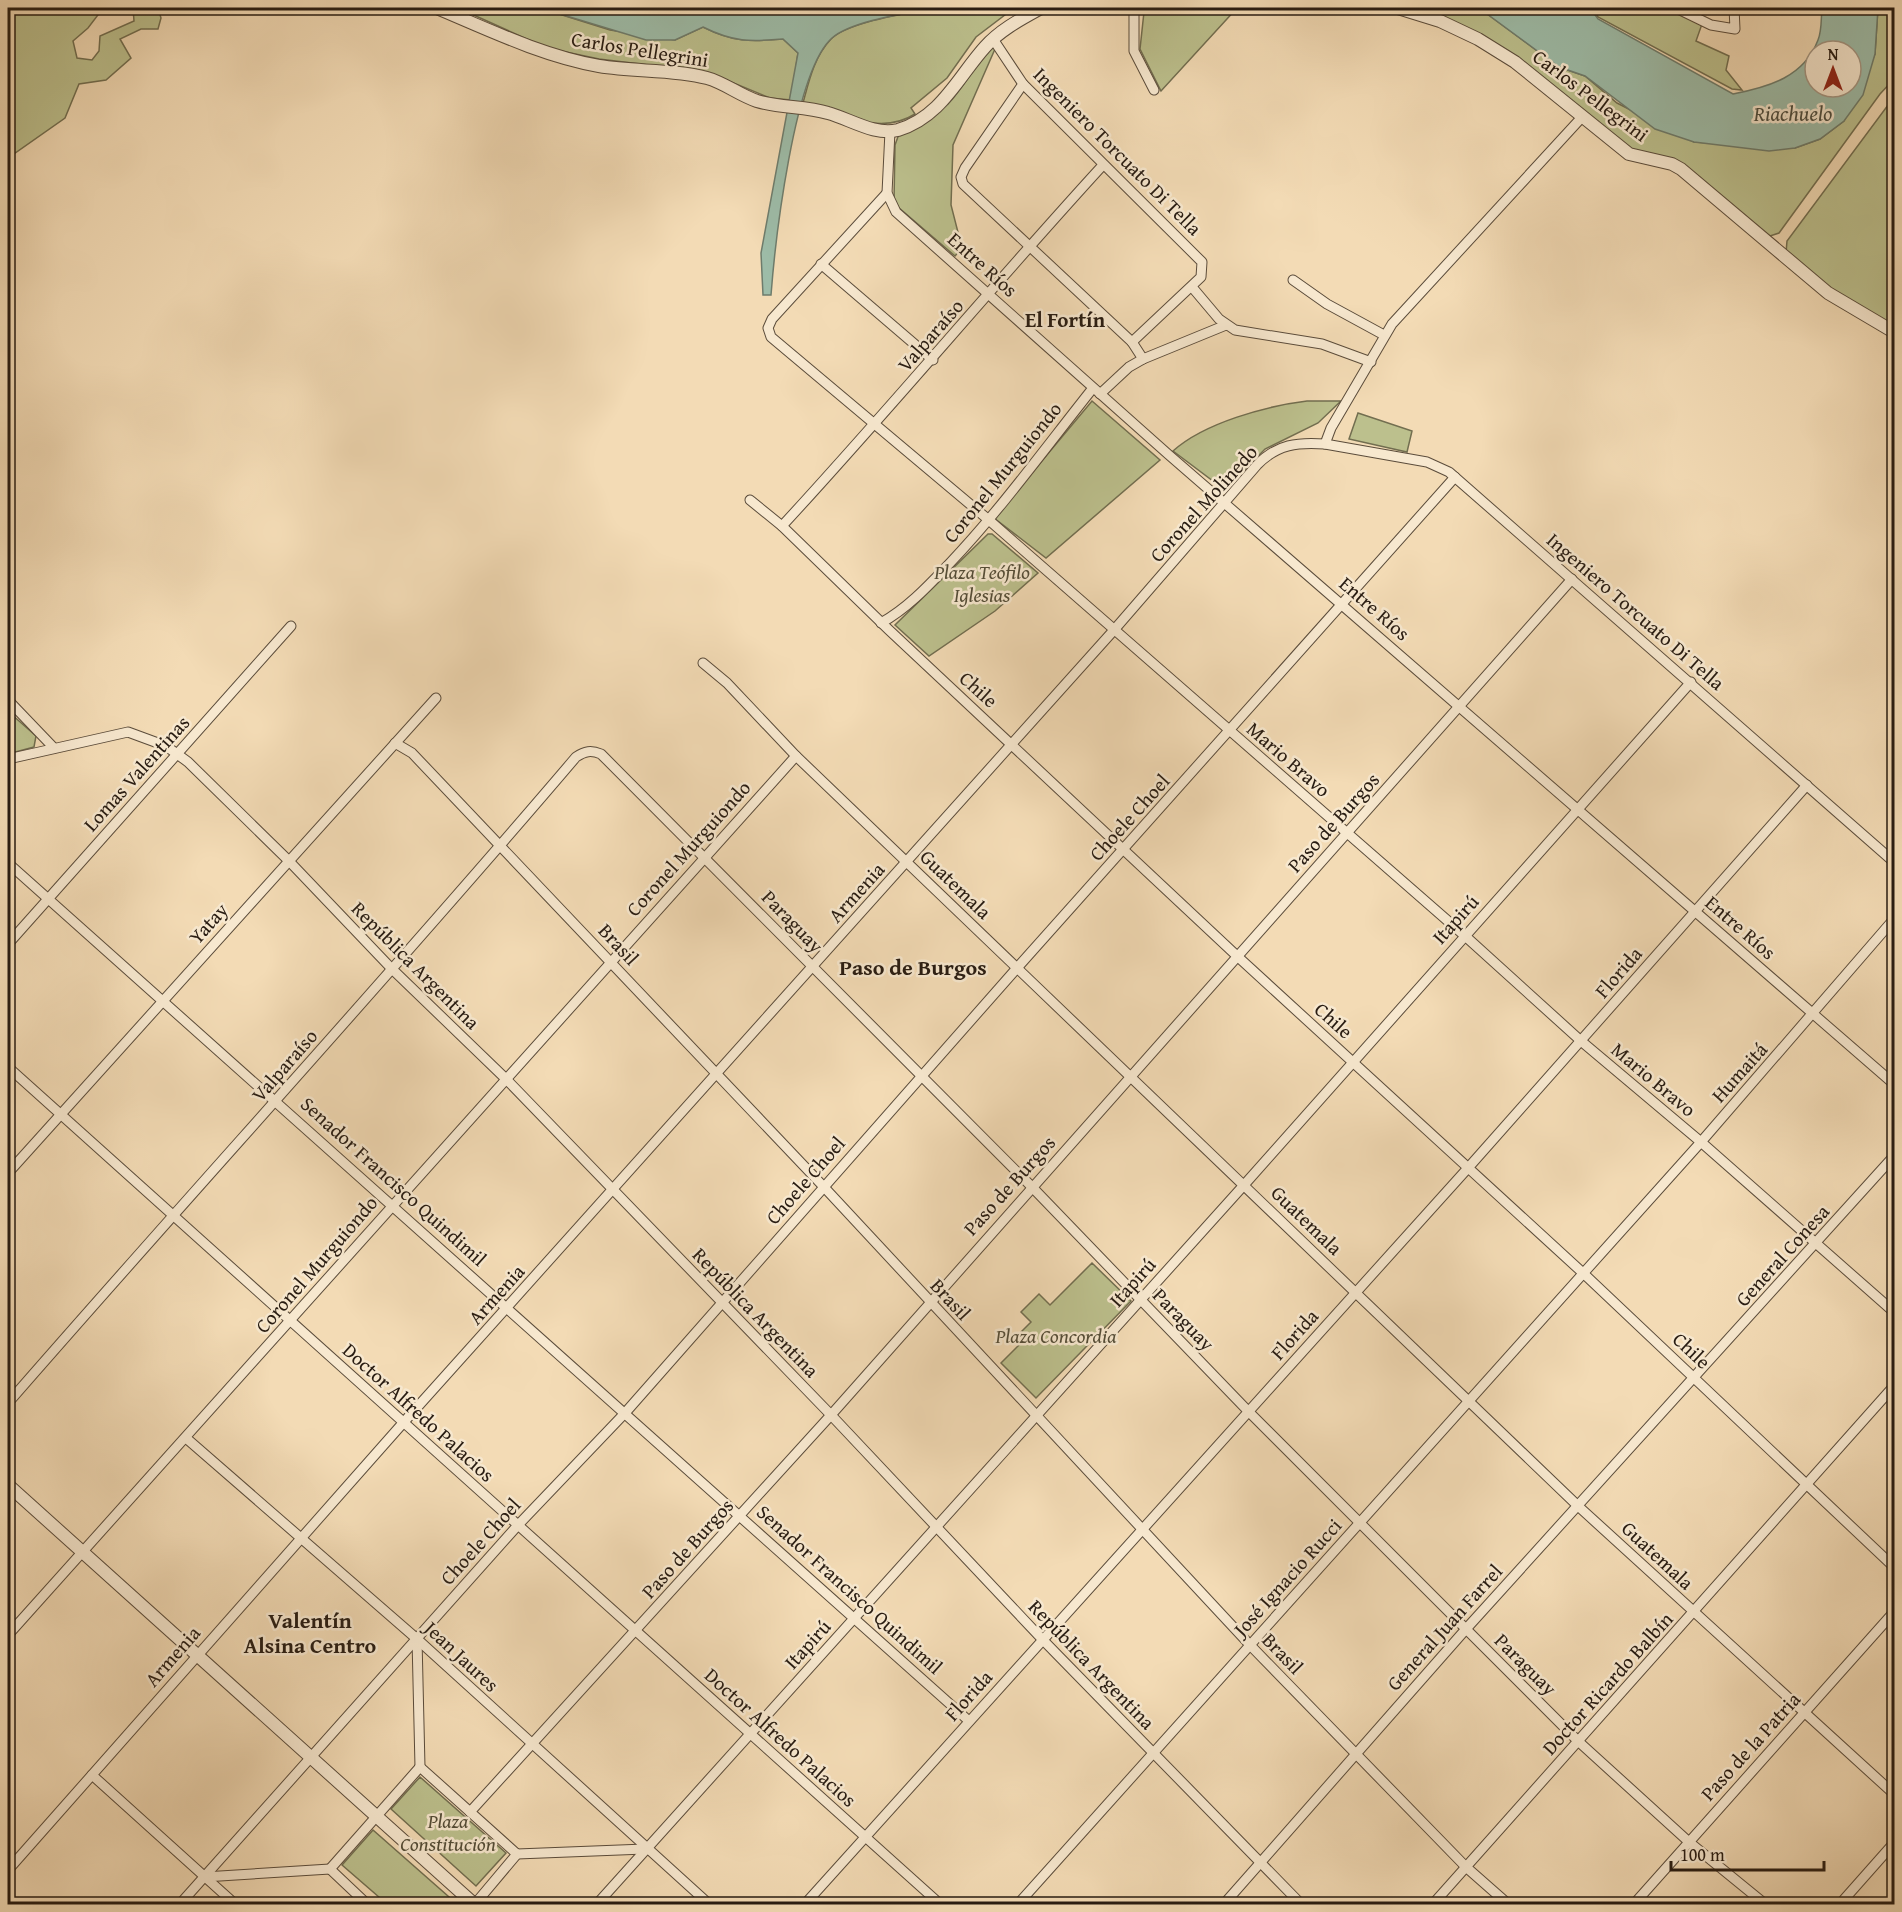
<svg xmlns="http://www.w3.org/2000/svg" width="1902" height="1912" font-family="'Gentium Book Plus',serif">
	<rect width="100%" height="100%" fill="#f3dbb5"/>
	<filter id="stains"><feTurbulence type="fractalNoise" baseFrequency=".00333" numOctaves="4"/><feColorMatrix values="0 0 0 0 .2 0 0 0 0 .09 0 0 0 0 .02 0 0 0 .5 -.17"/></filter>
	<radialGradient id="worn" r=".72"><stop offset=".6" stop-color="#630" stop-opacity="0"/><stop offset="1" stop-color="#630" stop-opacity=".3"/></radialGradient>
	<!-- green -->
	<g fill="#bcc08d" stroke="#726e50" stroke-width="1.5">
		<polygon points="8,8 97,8 101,11 88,28 73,41 77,58 92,60 99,51 100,36 134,21 133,8 158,8 161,18 158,29 141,29 120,39 131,58 106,80 79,84 65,118 8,158"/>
		<path d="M458 8H540L610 30 675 40 703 27C733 42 750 42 783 39L798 53 791 100 770 98 707 72 599 59 547 48Z"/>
		<path d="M933 8H1014L976 37 947 78 911 108 915 114C881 136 839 114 803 103 809 81 814 57 831 39 847 22 909 13 933 8Z"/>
		<polygon points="1150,8 1237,8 1161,91 1140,49 1144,12"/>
		<polygon points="1407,8 1479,8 1559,67 1585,76 1617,103 1694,142 1795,148 1820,139 1844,121 1875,54 1878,8 1894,8 1894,79 1880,94 1779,233 1767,237 1693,173 1637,154 1516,59"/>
		<polygon points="1592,8 1668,8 1702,24 1696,41 1729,56 1726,70 1742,90 1732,89 1598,17"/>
		<path d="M993 47 995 49 953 145 951 205 962 248 955 256 898 207 894 201 895 145 899 134C917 125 934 117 948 104 965 86 975 64 993 47Z"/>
		<polygon points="1894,97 1894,326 1840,296 1786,253 1787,241"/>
		<polygon points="1092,401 1160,460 1046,558 994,518"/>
		<path d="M1307 401H1341L1318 423 1265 449 1229 486 1217 484 1173 451C1204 423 1266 406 1307 401Z"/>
		<polygon points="1358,413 1412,431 1407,452 1349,439"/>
		<polygon points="988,534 992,534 1038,573 995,611 929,656 895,625"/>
		<polygon points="10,713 36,736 34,747 8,754 8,716"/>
		<polygon points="1092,1263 1131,1301 1036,1398 1001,1363 1020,1344 1015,1338 1031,1322 1021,1312 1039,1294 1050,1305"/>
		<polygon points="420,1777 506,1853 476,1886 391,1809"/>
		<polygon points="373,1830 457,1904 387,1904 342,1865"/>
	</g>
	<!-- water -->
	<g fill="#9dbca8" stroke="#6e7c6c" stroke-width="1.5" fill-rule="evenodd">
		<path d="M540 8H933C907 13 851 21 832 38 794 71 775 243 771 295H763L761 253 798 53 783 39C750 42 733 42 703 27L675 40H646Z"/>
		<path d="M1479 8H1590L1598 19 1733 94C1769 87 1804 77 1818 40 1822 31 1821 17 1822 8H1878L1875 54 1863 95 1844 121 1820 139 1795 148 1769 151 1694 142 1655 129 1585 76 1559 67ZM1815 51H1851V87H1815Z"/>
	</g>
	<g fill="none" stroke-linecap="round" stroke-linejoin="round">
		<!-- minor casing -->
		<g stroke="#5b4c3b" stroke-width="11">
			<g id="minor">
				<polyline points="1134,8 1134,51 1154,90"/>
				<polyline points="1676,8 1711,25 1735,29 1734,8"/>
				<polyline points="993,39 1023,84 1202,262 1201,277 1132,342 1143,359 1129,367 1100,394"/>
				<polyline points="1023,84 965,168 961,177 963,184 1132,342"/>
				<polyline points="890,131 887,193 896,212 1169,455 1894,1084"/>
				<polyline points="887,193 772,319 768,328 771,337 990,521 1464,935 1581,1041 1701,1142 1894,1312"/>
				<polyline points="821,264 933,360"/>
				<polyline points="1293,280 1327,304 1384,335"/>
				<polyline points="1192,287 1219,319 1235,330 1322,344 1371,362"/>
				<polyline points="1143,359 1226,325"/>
				<polyline points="1325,444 1331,428 1392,324 1583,116"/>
				<polyline points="750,500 782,526 889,630 1237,956 1583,1273 1894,1567"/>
				<path d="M782 526C891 408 994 284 1103 165"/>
				<path d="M881 623C908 608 929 585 950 563 1002 508 1046 447 1093 388"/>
				<polyline points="703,663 727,683 796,756 1578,1506 1894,1794"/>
				<polyline points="8,700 54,748"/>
				<polyline points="395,743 412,753 823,1186 1250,1645 1466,1867 1508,1904"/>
				<polyline points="8,759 128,732 166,746 188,762 288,860 391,968 506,1079 831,1415 1042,1639 1301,1904"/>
				<polyline points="8,863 969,1721"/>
				<polyline points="8,944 291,626"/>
				<polyline points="8,1067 940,1904"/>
				<polyline points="8,1173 436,698"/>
				<path d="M8 1403C196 1187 390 976 576 757 585 751 591 750 601 754L1032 1187 1248 1411 1579 1742 1689 1842 1765 1904"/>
				<polyline points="186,1438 417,1639 709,1904"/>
				<polyline points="8,1635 796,756"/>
				<polyline points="417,1639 420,1767"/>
				<polyline points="420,1767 517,1854"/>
				<polyline points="92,1775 235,1904"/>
				<polyline points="470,1812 831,1415 1572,579"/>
				<polyline points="517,1854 645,1849"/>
				<polyline points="330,1869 420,1767"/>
				<polyline points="330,1869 367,1904"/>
				<path d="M8 1870 403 1423 1114 630 1257 465C1277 444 1298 442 1325 444L1427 462 1449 472 1894 862"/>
				<polyline points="204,1877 330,1869"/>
				<polyline points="180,1904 519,1524 625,1413 1017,968 1455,477"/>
				<polyline points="475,1904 517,1854"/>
				<polyline points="597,1904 1244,1185 1691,682"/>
				<polyline points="805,1904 1468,1168 1807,785"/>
				<polyline points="1018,1904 1701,1142 1894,919"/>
				<polyline points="1224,1904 1466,1629 1894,1156"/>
				<polyline points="1433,1904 1894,1386"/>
				<polyline points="1634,1904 1894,1612"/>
				<polyline points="1840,1904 1894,1843"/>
			</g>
		</g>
		<!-- tertiary casing -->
		<g stroke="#5b4c3b" stroke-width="14">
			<g id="tertiary">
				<path d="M437 8C489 30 543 56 599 66 635 72 673 69 707 78 725 83 739 95 757 101 780 108 805 106 828 113 850 119 875 136 898 130 941 117 958 77 985 47 1000 30 1021 19 1041 8"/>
				<polyline points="1398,8 1440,21 1478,39 1515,62 1629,154 1672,164 1681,169 1828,293 1894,332"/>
				<polyline points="8,1485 474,1904"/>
			</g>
		</g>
		<!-- minor -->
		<use href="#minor" stroke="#f7e8cf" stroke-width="9"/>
		<!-- tertiary -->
		<use href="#tertiary" stroke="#f7e8cf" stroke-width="12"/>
	</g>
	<g text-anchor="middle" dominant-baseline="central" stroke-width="5" stroke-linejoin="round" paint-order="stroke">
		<!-- street labels -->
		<g font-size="20" fill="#281c12" stroke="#f7e8cf">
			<text transform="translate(640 49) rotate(9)">Carlos Pellegrini</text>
			<text transform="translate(1591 95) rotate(37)">Carlos Pellegrini</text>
			<text transform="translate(1118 151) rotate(45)">Ingeniero Torcuato Di Tella</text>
			<text transform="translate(983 264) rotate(42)">Entre Ríos</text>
			<text transform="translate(930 335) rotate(-49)">Valparaíso</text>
			<text transform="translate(1002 472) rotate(-51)">Coronel Murguiondo</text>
			<text transform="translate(1203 503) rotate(-48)">Coronel Molinedo</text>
			<text transform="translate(1375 608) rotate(41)">Entre Ríos</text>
			<text transform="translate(1636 611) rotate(41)">Ingeniero Torcuato Di Tella</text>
			<text transform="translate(979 689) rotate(42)">Chile</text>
			<text transform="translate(1289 759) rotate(41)">Mario Bravo</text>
			<text transform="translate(136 773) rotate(-48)">Lomas Valentinas</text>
			<text transform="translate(1129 817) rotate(-48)">Choele Choel</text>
			<text transform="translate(1333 822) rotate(-48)">Paso de Burgos</text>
			<text transform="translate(688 848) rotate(-48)">Coronel Murguiondo</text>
			<text transform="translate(956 884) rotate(44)">Guatemala</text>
			<text transform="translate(856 892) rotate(-48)">Armenia</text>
			<text transform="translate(1455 919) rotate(-48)">Itapirú</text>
			<text transform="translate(793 921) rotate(46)">Paraguay</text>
			<text transform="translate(208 923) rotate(-48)">Yatay</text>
			<text transform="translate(1741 927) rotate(41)">Entre Ríos</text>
			<text transform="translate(619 944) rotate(47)">Brasil</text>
			<text transform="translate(416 965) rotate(45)">República Argentina</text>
			<text transform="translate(1618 972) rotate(-49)">Florida</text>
			<text transform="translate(1334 1020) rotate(42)">Chile</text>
			<text transform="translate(284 1065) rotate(-49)">Valparaíso</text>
			<text transform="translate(1739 1072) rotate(-48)">Humaitá</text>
			<text transform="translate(1654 1079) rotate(40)">Mario Bravo</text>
			<text transform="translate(805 1180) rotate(-49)">Choele Choel</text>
			<text transform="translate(394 1181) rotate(42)">Senador Francisco Quindimil</text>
			<text transform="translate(1009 1185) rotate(-48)">Paso de Burgos</text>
			<text transform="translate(1307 1220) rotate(44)">Guatemala</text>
			<text transform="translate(1782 1255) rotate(-48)">General Conesa</text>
			<text transform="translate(316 1264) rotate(-49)">Coronel Murguiondo</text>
			<text transform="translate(1132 1282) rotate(-48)">Itapirú</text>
			<text transform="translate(496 1294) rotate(-48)">Armenia</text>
			<text transform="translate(951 1299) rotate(47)">Brasil</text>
			<text transform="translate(756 1312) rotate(46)">República Argentina</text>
			<text transform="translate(1184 1319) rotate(46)">Paraguay</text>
			<text transform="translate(1294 1334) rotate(-48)">Florida</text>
			<text transform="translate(1692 1350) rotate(43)">Chile</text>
			<text transform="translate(419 1412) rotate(42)">Doctor Alfredo Palacios</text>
			<text transform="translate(480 1541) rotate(-48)">Choele Choel</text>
			<text transform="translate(687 1548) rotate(-48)">Paso de Burgos</text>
			<text transform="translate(1658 1555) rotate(43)">Guatemala</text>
			<text transform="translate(1287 1577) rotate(-48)">José Ignacio Rucci</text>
			<text transform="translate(850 1589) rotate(42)">Senador Francisco Quindimil</text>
			<text transform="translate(1444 1627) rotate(-48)">General Juan Farrel</text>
			<text transform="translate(807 1644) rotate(-48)">Itapirú</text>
			<text transform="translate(1283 1653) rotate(46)">Brasil</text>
			<text transform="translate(172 1656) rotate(-49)">Armenia</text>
			<text transform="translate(462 1656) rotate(43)">Jean Jaures</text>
			<text transform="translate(1092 1664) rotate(46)">República Argentina</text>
			<text transform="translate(1526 1664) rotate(45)">Paraguay</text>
			<text transform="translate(1607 1683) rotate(-48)">Doctor Ricardo Balbín</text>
			<text transform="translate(968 1695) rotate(-48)">Florida</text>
			<text transform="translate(781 1737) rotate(42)">Doctor Alfredo Palacios</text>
			<text transform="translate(1750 1746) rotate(-48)">Paso de la Patria</text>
		</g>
		<!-- park labels -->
		<g font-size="20" font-style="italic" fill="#544d37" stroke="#f7e8cf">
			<text x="982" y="571">Plaza Teófilo<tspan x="982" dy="23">Iglesias</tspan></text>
			<text x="1056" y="1335">Plaza Concordia</text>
			<text x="448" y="1820">Plaza<tspan x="448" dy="23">Constitución</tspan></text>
		</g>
		<!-- water labels -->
		<g font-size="21" font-style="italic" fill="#4b4c3f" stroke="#f7e8cf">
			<text x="1793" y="113">Riachuelo</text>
		</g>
		<!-- neighbourhood labels -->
		<g font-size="21" font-weight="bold" fill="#281c12" stroke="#f7e8cf">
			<text x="1065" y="319">El Fortín</text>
		</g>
		<!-- quarter labels -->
		<g font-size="22" font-weight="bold" fill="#281c12" stroke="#f7e8cf">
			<text x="913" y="967">Paso de Burgos</text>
			<text x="310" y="1620">Valentín<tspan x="310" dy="25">Alsina Centro</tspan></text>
		</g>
	</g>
	<!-- margin -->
	<rect width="1902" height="1912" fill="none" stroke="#f3dbb5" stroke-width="30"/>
	<rect x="9" y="9" width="1884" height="1894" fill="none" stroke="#281c12" stroke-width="3"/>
	<rect x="15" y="15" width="1872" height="1882" fill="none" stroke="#281c12" stroke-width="1.5"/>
	<!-- north arrow -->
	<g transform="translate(1833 69)"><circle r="28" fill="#f7e8cf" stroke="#a49683" stroke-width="1.5"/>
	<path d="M0-4.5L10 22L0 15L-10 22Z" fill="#8f2418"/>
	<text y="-9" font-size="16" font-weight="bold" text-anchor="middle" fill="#281c12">N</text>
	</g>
	<!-- scale -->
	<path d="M1671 1861v9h153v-9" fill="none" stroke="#281c12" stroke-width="3"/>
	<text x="1680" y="1861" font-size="18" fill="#281c12" stroke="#f7e8cf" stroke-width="4.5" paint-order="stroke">100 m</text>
	<rect width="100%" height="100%" filter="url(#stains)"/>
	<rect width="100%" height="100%" fill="url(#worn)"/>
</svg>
